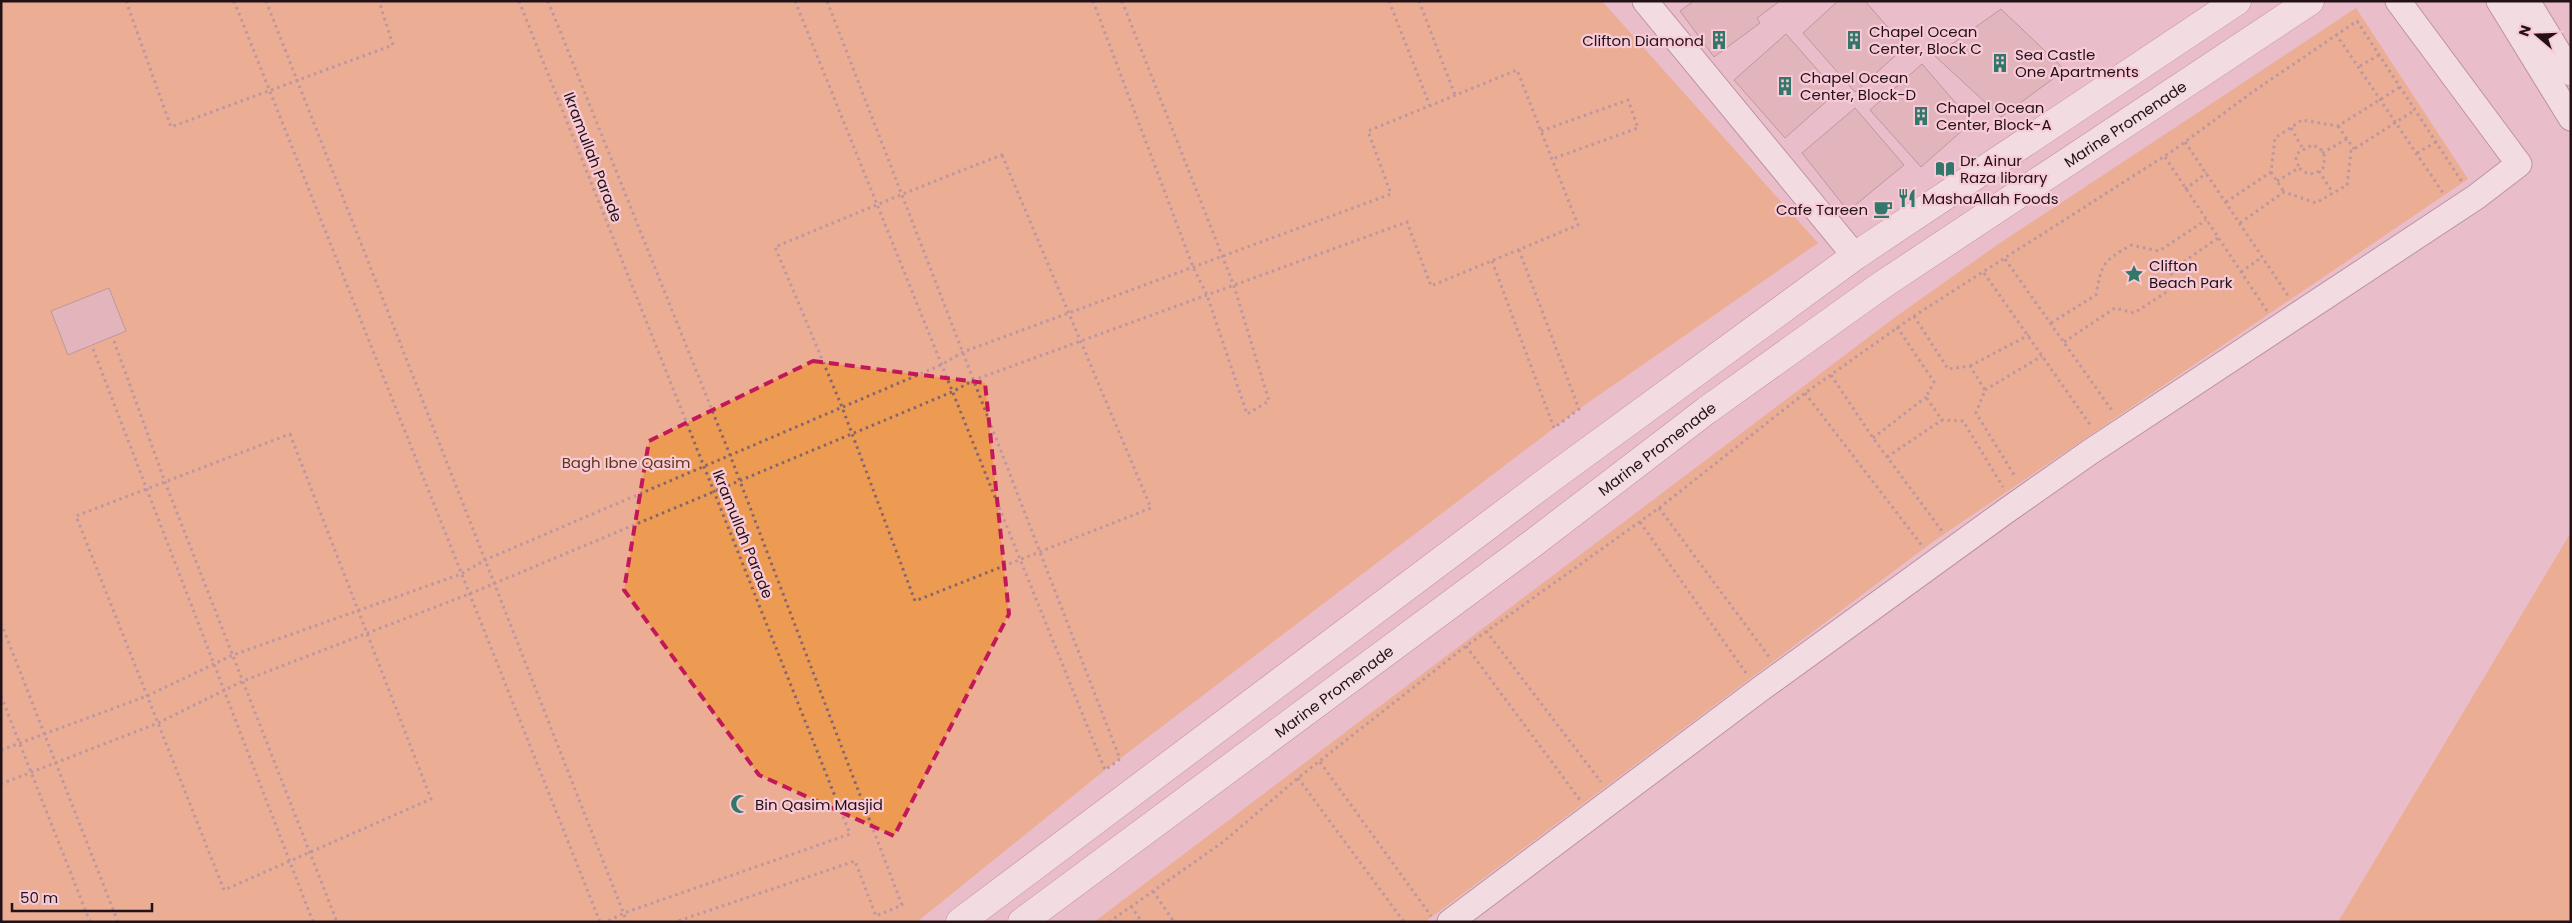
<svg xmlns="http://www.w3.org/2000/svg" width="2572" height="923" font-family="Poppins,sans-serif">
	<rect width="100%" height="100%" fill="#eabdca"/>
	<!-- green -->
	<g fill="#ed9b52">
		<polygon points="1,1 1602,1 1818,243 1579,409 1105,770 917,922 1,922"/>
		<polygon points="2356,8 2468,179 1934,541 1425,922 1094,922 1894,318 1997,245"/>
		<polygon points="2571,532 2571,922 2338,922"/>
	</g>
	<!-- building -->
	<g fill="#d9abaa" stroke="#8f6564">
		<polygon points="1694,1 1780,1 1757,18 1760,23 1714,57 1680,11"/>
		<polygon points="1838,1 1865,1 1905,47 1855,92 1803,33"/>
		<polygon points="2001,9 2065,70 2001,117 1935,56"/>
		<polygon points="1786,34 1837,92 1785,138 1734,80"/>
		<polygon points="1922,64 1972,122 1921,167 1870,110"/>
		<polygon points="1855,108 1904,165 1848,211 1802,153"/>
		<polygon points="109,288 126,331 68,355 51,311"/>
	</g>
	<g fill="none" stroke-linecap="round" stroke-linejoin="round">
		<!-- minor casing -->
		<g stroke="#875f6b" stroke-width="27">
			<g id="minor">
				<polyline points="1645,1 1855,256"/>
				<polyline points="2499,1 2571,118"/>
				<polyline points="2527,1 2571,73"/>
				<polyline points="1450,922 1759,690 2006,511 2090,452 2476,197 2519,164 2398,1"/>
			</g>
		</g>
		<!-- major casing -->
		<g stroke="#875f6b" stroke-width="29">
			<g id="major">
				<polyline points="960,922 1550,479 1855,256 2237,1"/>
				<path id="s1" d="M1022 922 1532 544 1707 410 1882 285 2310 1"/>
			</g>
		</g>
		<!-- path -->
		<g stroke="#85666f" stroke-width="3" stroke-dasharray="2.5 4" stroke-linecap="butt">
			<polyline points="126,1 171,127 393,45 379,1"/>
			<polyline points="234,1 600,922"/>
			<polyline points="266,1 627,922"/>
			<polyline points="519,1 850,834 624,913 606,922"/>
			<polyline points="548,1 730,455 902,905 876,916 855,861 675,922"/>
			<polyline points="795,1 1105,770 1120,759 827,1"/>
			<polyline points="1093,1 1193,267 1207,295 1247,414 1269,401 1234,286 1122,1"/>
			<polyline points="1389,1 1430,106"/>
			<polyline points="1419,1 1455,95"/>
			<polyline points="2336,34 2443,193"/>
			<polyline points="2360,66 2379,55"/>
			<polyline points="2338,126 2354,149"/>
			<polyline points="2291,128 2303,149"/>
			<polyline points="1541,131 1628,100 1638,128 1552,159"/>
			<polyline points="2185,142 2289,297"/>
			<polyline points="2322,153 2347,139"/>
			<polyline points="2417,153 2436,142"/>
			<path d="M1002 155 1151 508 915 601 842 407 775 247C850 216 925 184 1002 155Z"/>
			<polyline points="2165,157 2267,311"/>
			<polyline points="2319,171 2333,193"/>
			<polyline points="2271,172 2284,192"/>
			<polyline points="2277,181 2299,168 2308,174 2316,173 2323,168 2325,157 2320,148 2312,145 2299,152 2296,158 2299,168"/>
			<polyline points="2185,189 2207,173"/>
			<polyline points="2226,202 2271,172 2275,138 2302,120 2338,126 2400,87"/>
			<polyline points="2240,223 2284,192 2316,203 2347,185 2351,151 2415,110"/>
			<polyline points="2005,259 2113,412"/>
			<polyline points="1492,261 1554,428 1579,409 1519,250"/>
			<polyline points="2241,272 2262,257"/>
			<polyline points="1984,273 2091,426"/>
			<polyline points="1914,316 1948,369 1970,366 1985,390 1976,413 2016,478"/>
			<path d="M2051 323 2096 295C2102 263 2102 262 2131 245L2159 251 2206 220"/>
			<polyline points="1897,327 1934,382 1926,397 1942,420 1963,421 2003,487"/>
			<polyline points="114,341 165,482 337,922"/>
			<polyline points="2064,342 2115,308 2134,313 2165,293 2173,269 2218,238"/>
			<polyline points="93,349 313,922"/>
			<polyline points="1970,366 2029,335"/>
			<polyline points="1831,375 1873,438 1942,531"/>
			<polyline points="1985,390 2042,356"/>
			<polyline points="1805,393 1923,547"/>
			<polygon points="290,434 431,799 224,890 76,516"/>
			<polyline points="1873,438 1926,397"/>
			<polyline points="1887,457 1942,420"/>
			<polyline points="1659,508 1770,658"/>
			<polyline points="1640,522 1746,673"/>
			<polyline points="1,623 118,922"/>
			<polyline points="1486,631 1601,782"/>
			<polyline points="1466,646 1580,800"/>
			<polyline points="1,696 90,922"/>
			<polyline points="1,750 147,696 233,655 461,574 485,560 941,365 963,352 1391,194 1368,131 1517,70 1578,225 1431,286 1407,222 974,380 952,392 469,594 243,681 158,723 1,784"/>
			<polyline points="1320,762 1431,916"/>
			<polyline points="1298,778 1404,922"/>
			<polyline points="1153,891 1174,922"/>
			<polyline points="1131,906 1142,922"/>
			<polyline points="1109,922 1223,842 1298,778 1466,646 1659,508 1805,393 1914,316 2174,150 2251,93 2357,21 2462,182"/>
		</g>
		<!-- minor -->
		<use href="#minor" stroke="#fff" stroke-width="25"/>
		<!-- major -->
		<use href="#major" stroke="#fff" stroke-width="28"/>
	</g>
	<!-- marked area -->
	<path d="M0 0H2572V923H0ZM813 361 985 383 1009 614 894 836 759 775 624 590 649 441Z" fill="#eabdca" fill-opacity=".55" fill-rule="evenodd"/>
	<path fill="none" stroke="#c2185b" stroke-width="4" stroke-dasharray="10 6" stroke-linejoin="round" d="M813 361 985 383 1009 614 894 836 759 775 624 590 649 441Z"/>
	<!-- icons -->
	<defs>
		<g id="building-bare" transform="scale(1.5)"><path d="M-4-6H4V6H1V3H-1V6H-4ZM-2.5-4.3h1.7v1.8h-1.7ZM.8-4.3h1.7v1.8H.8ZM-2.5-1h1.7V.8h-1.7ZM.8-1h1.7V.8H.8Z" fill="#32776a" stroke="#f8cad7" stroke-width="2.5" paint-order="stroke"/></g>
		<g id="library-bare" transform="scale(1.5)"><path d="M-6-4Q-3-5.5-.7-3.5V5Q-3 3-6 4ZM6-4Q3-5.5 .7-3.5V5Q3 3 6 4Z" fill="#32776a" stroke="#f8cad7" stroke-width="2.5" paint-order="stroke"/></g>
		<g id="restaurant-bare" transform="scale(1.5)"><path d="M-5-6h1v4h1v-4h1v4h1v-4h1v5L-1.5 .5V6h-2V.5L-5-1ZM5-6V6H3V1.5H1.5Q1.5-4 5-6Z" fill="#32776a" stroke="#f8cad7" stroke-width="2.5" paint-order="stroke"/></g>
		<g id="cafe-bare" transform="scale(1.5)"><path d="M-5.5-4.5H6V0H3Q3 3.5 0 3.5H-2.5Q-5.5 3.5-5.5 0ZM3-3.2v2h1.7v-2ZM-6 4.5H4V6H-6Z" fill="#32776a" stroke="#f8cad7" stroke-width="2.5" paint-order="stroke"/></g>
		<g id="sight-bare" transform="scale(1.5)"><path d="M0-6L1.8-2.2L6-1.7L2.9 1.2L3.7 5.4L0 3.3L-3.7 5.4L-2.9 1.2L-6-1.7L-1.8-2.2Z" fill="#32776a" stroke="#f8cad7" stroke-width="2.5" paint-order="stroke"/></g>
		<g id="mosque-bare" transform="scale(1.5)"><path d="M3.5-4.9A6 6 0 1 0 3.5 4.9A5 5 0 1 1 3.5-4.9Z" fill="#32776a" stroke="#f8cad7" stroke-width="2.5" paint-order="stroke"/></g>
	</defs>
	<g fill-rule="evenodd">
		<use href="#building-bare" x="1719" y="40"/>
		<use href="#building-bare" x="1854" y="40"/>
		<use href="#building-bare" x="2000" y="63"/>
		<use href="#building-bare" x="1785" y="86"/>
		<use href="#building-bare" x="1921" y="116"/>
		<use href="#library-bare" x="1945" y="169"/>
		<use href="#restaurant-bare" x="1907" y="198"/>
		<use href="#cafe-bare" x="1883" y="209"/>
		<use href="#sight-bare" x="2134" y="274"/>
		<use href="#mosque-bare" x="740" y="804"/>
	</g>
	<g text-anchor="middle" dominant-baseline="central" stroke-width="4.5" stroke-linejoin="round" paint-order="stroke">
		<!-- poi labels -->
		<g font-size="15" fill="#221217" stroke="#f8cad7" text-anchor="start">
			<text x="1869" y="31">Chapel Ocean<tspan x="1869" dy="17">Center, Block C</tspan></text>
			<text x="1704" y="40" text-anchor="end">Clifton Diamond</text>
			<text x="2015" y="54">Sea Castle<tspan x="2015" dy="17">One Apartments</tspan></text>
			<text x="1800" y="77">Chapel Ocean<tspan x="1800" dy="17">Center, Block-D</tspan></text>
			<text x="1936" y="107">Chapel Ocean<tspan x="1936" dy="17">Center, Block-A</tspan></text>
			<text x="1960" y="160">Dr. Ainur<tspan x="1960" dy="17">Raza library</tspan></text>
			<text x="1922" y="198">MashaAllah Foods</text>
			<text x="1868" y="209" text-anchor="end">Cafe Tareen</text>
			<text x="2149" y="265">Clifton<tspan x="2149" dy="17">Beach Park</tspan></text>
			<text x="755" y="804">Bin Qasim Masjid</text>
		</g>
		<!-- street labels -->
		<g font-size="15" fill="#221217" stroke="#f8cad7">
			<text stroke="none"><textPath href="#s1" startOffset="1362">Marine Promenade</textPath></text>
			<text transform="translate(593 157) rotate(69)">Ikramullah Parade</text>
			<text stroke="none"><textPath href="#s1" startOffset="792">Marine Promenade</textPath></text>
			<text transform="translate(743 534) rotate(68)">Ikramullah Parade</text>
			<text stroke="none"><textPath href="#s1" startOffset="388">Marine Promenade</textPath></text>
		</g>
		<!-- park labels -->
		<g font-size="15" fill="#5f3813" stroke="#f8cad7">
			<text x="626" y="462">Bagh Ibne Qasim</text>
		</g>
	</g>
	<!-- border -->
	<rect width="2572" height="923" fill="none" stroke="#221217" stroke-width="5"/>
	<!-- north arrow -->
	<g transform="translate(2537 35) rotate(289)" stroke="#f8cad7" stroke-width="4" paint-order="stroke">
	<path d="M0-4L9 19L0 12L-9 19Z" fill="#221217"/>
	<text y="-8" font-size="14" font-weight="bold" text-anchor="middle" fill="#221217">N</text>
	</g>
	<!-- scale -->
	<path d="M12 903v8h140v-8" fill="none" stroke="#221217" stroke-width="2.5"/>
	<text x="20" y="903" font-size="15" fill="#221217" stroke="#f8cad7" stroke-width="4" paint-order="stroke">50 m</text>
</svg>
